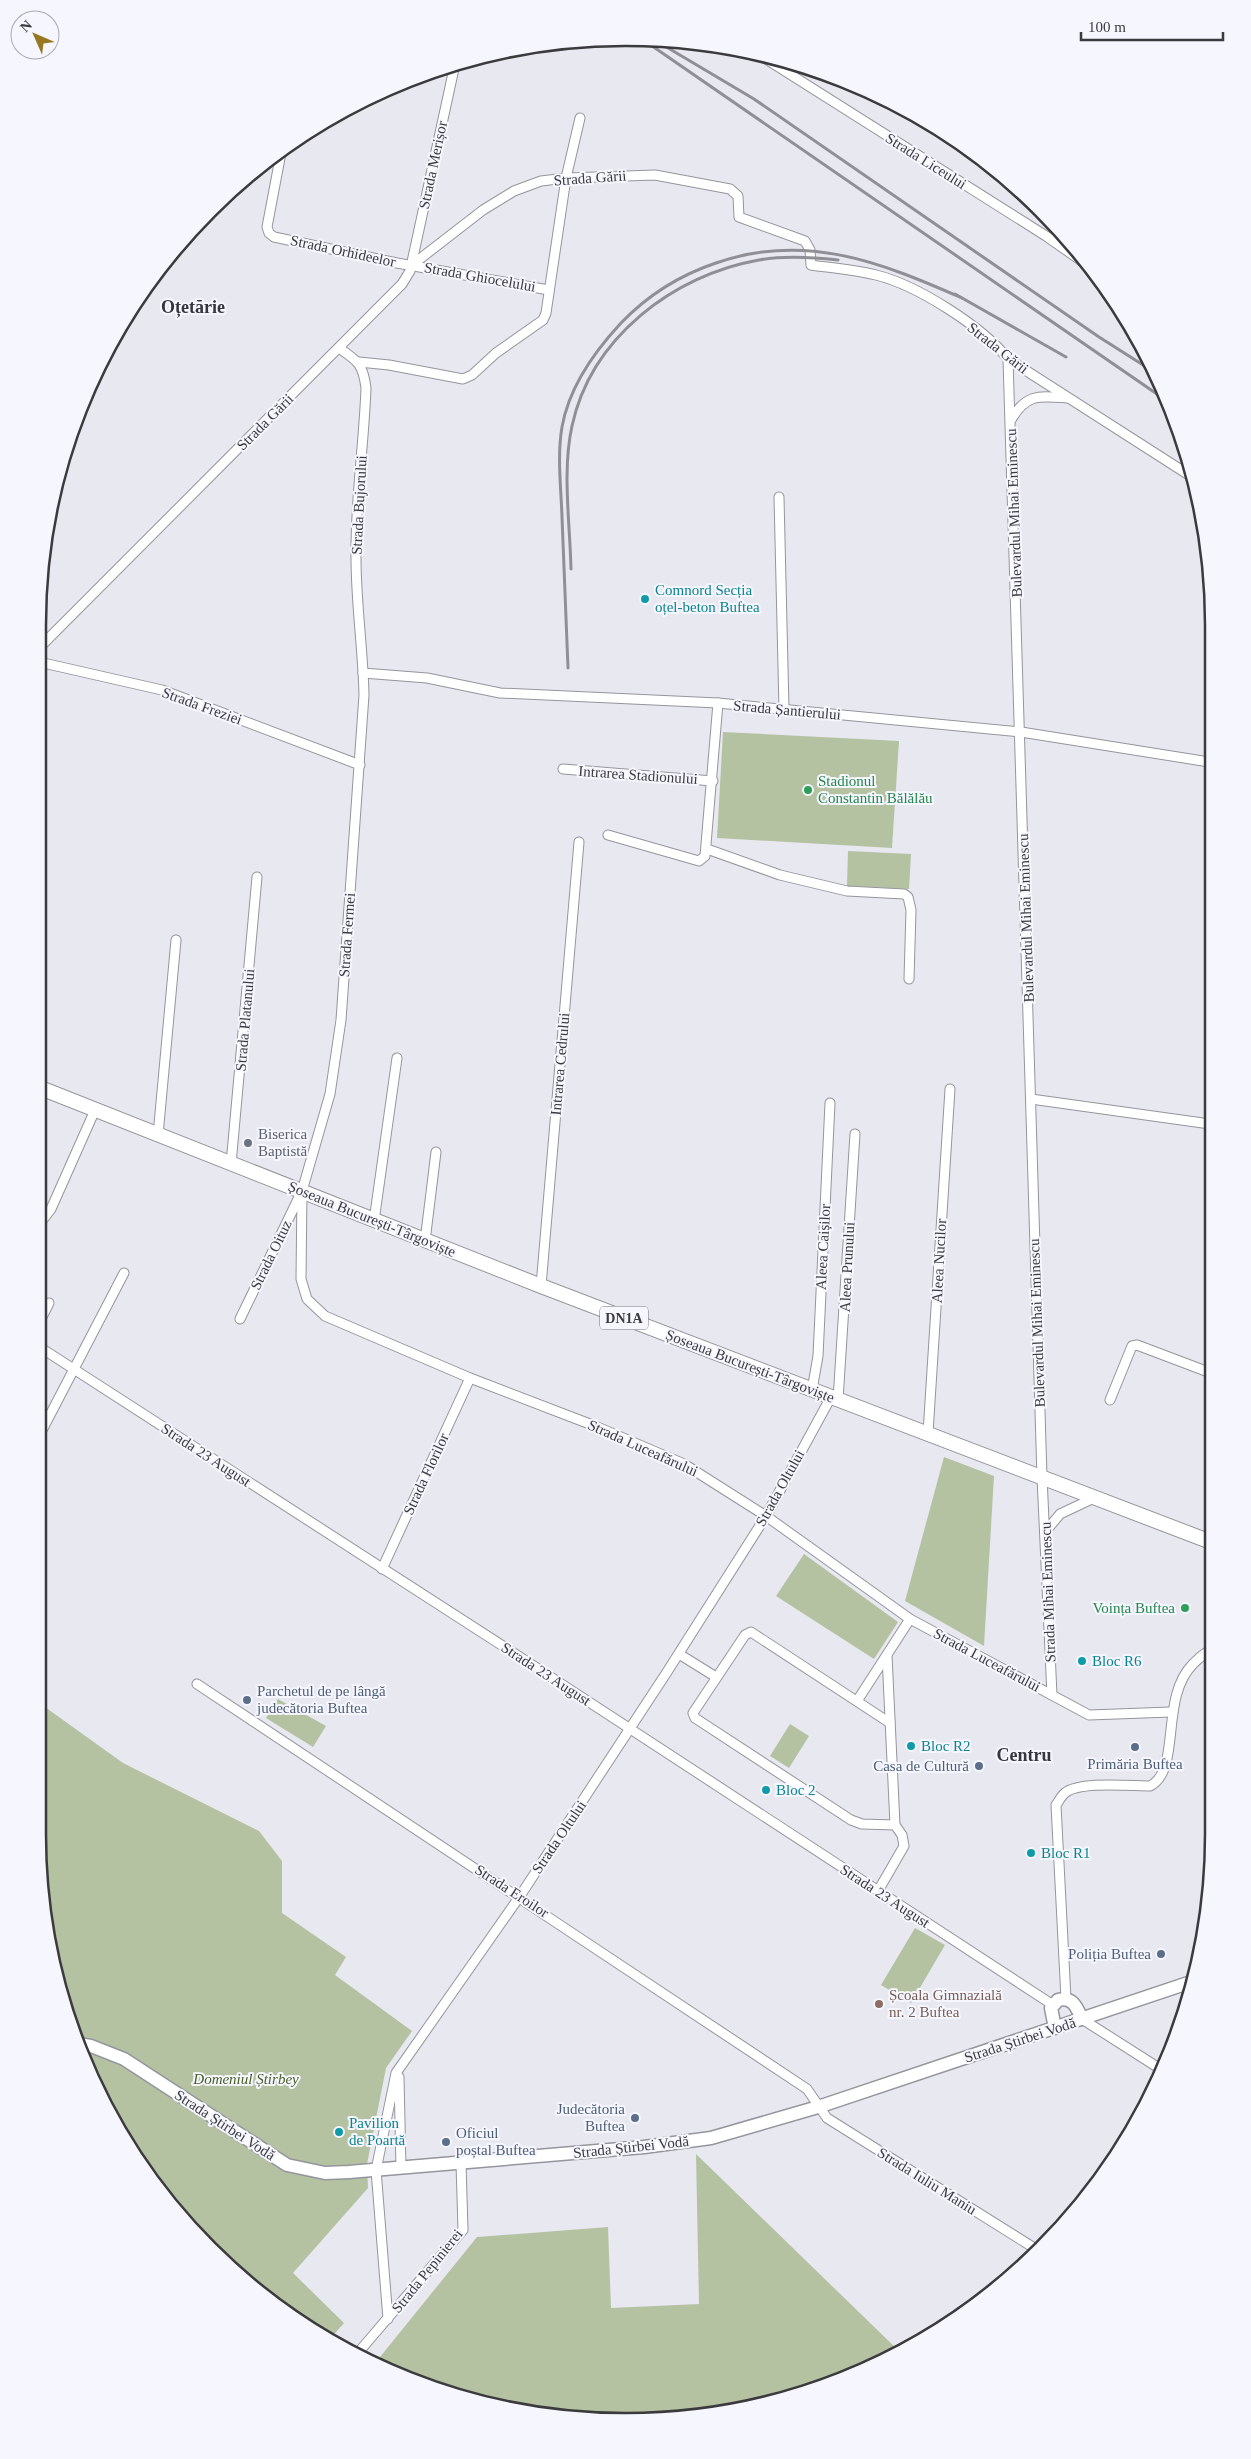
<svg xmlns="http://www.w3.org/2000/svg" width="1251" height="2459" font-family="Georgia,serif">
	<rect width="100%" height="100%" fill="#e8e8f1"/>
	<!-- green -->
	<g fill="#b4c2a2">
		<polygon points="723,732 899,741 892,848 717,838"/>
		<polygon points="848,851 911,854 909,889 847,886"/>
		<polygon points="944,1457 994,1476 984,1646 905,1601"/>
		<polygon points="804,1554 898,1622 874,1659 776,1596"/>
		<polygon points="278,1699 326,1726 313,1747 266,1718"/>
		<polygon points="38,1702 123,1763 259,1831 282,1861 282,1913 346,1957 335,1975 412,2031 386,2068 367,2164 368,2188 293,2273 344,2323 330,2339 299,2323 238,2275 159,2192 116,2127 69,2023 49,1948 38,1833"/>
		<polygon points="790,1724 809,1736 789,1768 770,1756"/>
		<polygon points="915,1928 945,1945 911,2003 881,1985"/>
		<polygon points="696,2154 900,2352 885,2361 778,2401 702,2417 587,2420 510,2410 400,2377 380,2357 477,2237 608,2227 611,2308 699,2304"/>
	</g>
	<g fill="none" stroke-linecap="round" stroke-linejoin="round">
		<!-- street casing -->
		<g stroke="#94959d" stroke-width="11">
			<g id="street">
				<polyline points="758,54 1046,236 1093,269"/>
				<polyline points="281,153 267,227 269,233 274,237 397,263 549,290"/>
				<path d="M412 265 483 210 514 191 541 181 566 178 655 175 730 189 738 196 739 217 805 241 810 250 811 265C833 268 855 270 876 275 917 285 983 327 1008 359L1189 475"/>
				<polyline points="1008,359 1042,1477 1052,1695"/>
				<polyline points="359,362 389,365 463,379 472,375 496,353 543,320 546,313 566,178 580,118"/>
				<path d="M1011 420C1026 393 1040 396 1067 398"/>
				<polyline points="779,497 784,709"/>
				<polyline points="39,648 402,284 410,271 455,64"/>
				<polyline points="39,662 162,690 360,765"/>
				<polyline points="363,673 427,678 500,693 718,703 1021,732 1209,762"/>
				<polyline points="563,769 713,781"/>
				<polyline points="608,835 699,861 705,856 718,703"/>
				<polyline points="707,849 780,875 847,891 904,894 908,897 911,910 909,979"/>
				<polyline points="1031,1099 1210,1124"/>
				<polyline points="158,1135 176,940"/>
				<polyline points="231,1164 257,877"/>
				<polyline points="302,1191 301,1279 307,1299 325,1316 470,1378 595,1426 684,1464 766,1516 910,1619 1089,1715 1171,1712"/>
				<polyline points="374,1221 397,1058"/>
				<polyline points="38,1226 51,1209 95,1110"/>
				<polyline points="425,1241 436,1152"/>
				<polyline points="541,1286 579,842"/>
				<path d="M240 1319 302 1191 330 1094 341 1020 364 695C363 649 356 604 356 558 355 502 364 444 366 388 363 364 358 361 339 348"/>
				<polyline points="38,1325 49,1303"/>
				<polyline points="38,1346 537,1668 1053,2005"/>
				<polyline points="812,1390 818,1356 830,1103"/>
				<polyline points="838,1400 855,1134"/>
				<polyline points="1110,1400 1132,1346 1137,1345 1211,1373"/>
				<polyline points="928,1433 950,1089"/>
				<polyline points="38,1438 124,1273"/>
				<polyline points="1046,1531 1060,1514 1094,1498"/>
				<polyline points="382,1569 470,1378"/>
				<polyline points="679,1654 716,1677"/>
				<polyline points="197,1684 807,2089 827,2118 1039,2251"/>
				<polyline points="857,1701 910,1619"/>
				<polyline points="890,1723 751,1632 745,1635 693,1713 695,1718 851,1820 862,1824 895,1825"/>
				<polyline points="878,1891 904,1846 902,1835 895,1825 887,1655"/>
				<path d="M1066 1999 1056 1805C1059 1801 1061 1796 1065 1793 1079 1781 1131 1786 1150 1786 1182 1770 1159 1698 1193 1664 1199 1658 1204 1653 1212 1650"/>
				<polyline points="1082,2019 1162,2070"/>
				<polyline points="399,2077 401,2168"/>
				<polyline points="388,2319 376,2170 396,2073 520,1896 667,1672 766,1516 831,1397"/>
				<polyline points="357,2354 463,2230 461,2163"/>
			</g>
		</g>
		<!-- secondary casing -->
		<g stroke="#94959d" stroke-width="15">
			<g id="secondary">
				<path d="M1055 2028 1051 2008 1058 2000C1073 1996 1077 2008 1082 2019"/>
				<polyline points="78,2044 91,2046 124,2059 287,2165 325,2173 349,2172 644,2147 711,2138 818,2107 1194,1981"/>
			</g>
		</g>
		<!-- primary casing -->
		<g stroke="#94959d" stroke-width="16">
			<polyline id="primary" points="38,1087 541,1286 1211,1542"/>
		</g>
		<!-- street -->
		<use href="#street" stroke="#fff" stroke-width="9"/>
		<!-- secondary -->
		<use href="#secondary" stroke="#fff" stroke-width="12"/>
		<!-- primary -->
		<use href="#primary" stroke="#fff" stroke-width="14"/>
		<!-- rail -->
		<g stroke="#8f8f95" stroke-width="3">
			<polyline points="642,39 1170,403"/>
			<polyline points="658,42 754,99 1099,337 1151,370"/>
			<polyline points="955,294 1066,357"/>
			<path d="M571 569C570 523 562 471 572 426 591 338 673 275 759 260 785 255 812 257 838 260"/>
			<path d="M568 668C566 617 564 567 562 517 561 487 557 456 562 427 569 387 594 352 621 323 647 296 680 275 716 263 805 232 880 262 962 298"/>
		</g>
	</g>
	<!-- markers -->
	<g fill="#0f9aa8" stroke="#f5f6fe" stroke-width="2">
		<circle cx="645" cy="599" r="5"/>
		<circle cx="1082" cy="1661" r="5"/>
		<circle cx="911" cy="1746" r="5"/>
		<circle cx="766" cy="1790" r="5"/>
		<circle cx="1031" cy="1853" r="5"/>
		<circle cx="339" cy="2132" r="5"/>
	</g>
	<g fill="#2e9e5b" stroke="#f5f6fe" stroke-width="2">
		<circle cx="808" cy="790" r="5"/>
		<circle cx="1185" cy="1608" r="5"/>
	</g>
	<circle fill="#6b7280" stroke="#f5f6fe" stroke-width="2" cx="248" cy="1143" r="5"/>
	<g fill="#5c6f8a" stroke="#f5f6fe" stroke-width="2">
		<circle cx="247" cy="1700" r="5"/>
		<circle cx="1135" cy="1747" r="5"/>
		<circle cx="979" cy="1766" r="5"/>
		<circle cx="1161" cy="1954" r="5"/>
		<circle cx="635" cy="2118" r="5"/>
		<circle cx="446" cy="2142" r="5"/>
	</g>
	<circle fill="#8d6e63" stroke="#f5f6fe" stroke-width="2" cx="879" cy="2004" r="5"/>
	<g text-anchor="middle" dominant-baseline="central" stroke-width="4" stroke-linejoin="round" paint-order="stroke">
		<!-- shield labels -->
		<rect fill="#f5f6fe" stroke="#737378" stroke-width="1" x="600" y="1306.5" width="48" height="23" rx="4"/>
		<g font-size="14" font-weight="bold" fill="#3b3b3e">
			<text x="624" y="1318">DN1A</text>
		</g>
		<!-- street labels -->
		<g font-size="15" fill="#3b3b3e" stroke="#f5f6fe">
			<text transform="translate(926 161) rotate(32)">Strada Liceului</text>
			<text transform="translate(433 165) rotate(-78)">Strada Merișor</text>
			<text transform="translate(590 178) rotate(-4)">Strada Gării</text>
			<text transform="translate(343 251) rotate(12)">Strada Orhideelor</text>
			<text transform="translate(480 277) rotate(10)">Strada Ghiocelului</text>
			<text transform="translate(998 348) rotate(38)">Strada Gării</text>
			<text transform="translate(265 422) rotate(-45)">Strada Gării</text>
			<text transform="translate(359 505) rotate(-87)">Strada Bujorului</text>
			<text transform="translate(1014 513) rotate(-92)">Bulevardul Mihai Eminescu</text>
			<text transform="translate(202 706) rotate(20)">Strada Freziei</text>
			<text transform="translate(787 710) rotate(5)">Strada Șantierului</text>
			<text transform="translate(638 775) rotate(4)">Intrarea Stadionului</text>
			<text transform="translate(1026 918) rotate(-92)">Bulevardul Mihai Eminescu</text>
			<text transform="translate(347 935) rotate(-86)">Strada Fermei</text>
			<text transform="translate(245 1020) rotate(-85)">Strada Platanului</text>
			<text transform="translate(560 1064) rotate(-85)">Intrarea Cedrului</text>
			<text transform="translate(372 1219) rotate(22)">Șoseaua București-Târgoviște</text>
			<text transform="translate(823 1247) rotate(-87)">Aleea Caișilor</text>
			<text transform="translate(271 1255) rotate(-64)">Strada Oituz</text>
			<text transform="translate(939 1261) rotate(-87)">Aleea Nucilor</text>
			<text transform="translate(847 1267) rotate(-87)">Aleea Prunului</text>
			<text transform="translate(1037 1323) rotate(-92)">Bulevardul Mihai Eminescu</text>
			<text transform="translate(750 1366) rotate(21)">Șoseaua București-Târgoviște</text>
			<text transform="translate(643 1448) rotate(24)">Strada Luceafărului</text>
			<text transform="translate(206 1455) rotate(33)">Strada 23 August</text>
			<text transform="translate(426 1474) rotate(-65)">Strada Florilor</text>
			<text transform="translate(780 1488) rotate(-61)">Strada Oltului</text>
			<text transform="translate(1048 1592) rotate(-92)">Strada Mihai Eminescu</text>
			<text transform="translate(987 1660) rotate(28)">Strada Luceafărului</text>
			<text transform="translate(546 1674) rotate(33)">Strada 23 August</text>
			<text transform="translate(559 1837) rotate(-56)">Strada Oltului</text>
			<text transform="translate(512 1891) rotate(33)">Strada Eroilor</text>
			<text transform="translate(885 1896) rotate(33)">Strada 23 August</text>
			<text transform="translate(1020 2040) rotate(-18)">Strada Știrbei Vodă</text>
			<text transform="translate(225 2125) rotate(33)">Strada Știrbei Vodă</text>
			<text transform="translate(631 2147) rotate(-6)">Strada Știrbei Vodă</text>
			<text transform="translate(927 2181) rotate(32)">Strada Iuliu Maniu</text>
			<text transform="translate(427 2271) rotate(-51)">Strada Pepinierei</text>
		</g>
		<!-- culture labels -->
		<g font-size="15" fill="#0d838f" stroke="#f5f6fe" text-anchor="start">
			<text x="655" y="590">Comnord Secția<tspan x="655" dy="17">oțel-beton Buftea</tspan></text>
			<text x="1092" y="1661">Bloc R6</text>
			<text x="921" y="1746">Bloc R2</text>
			<text x="776" y="1790">Bloc 2</text>
			<text x="1041" y="1853">Bloc R1</text>
			<text x="349" y="2123">Pavilion<tspan x="349" dy="17">de Poartă</tspan></text>
		</g>
		<!-- leisure labels -->
		<g font-size="15" fill="#27864d" stroke="#f5f6fe" text-anchor="start">
			<text x="818" y="781">Stadionul<tspan x="818" dy="17">Constantin Bălălău</tspan></text>
			<text x="1175" y="1608" text-anchor="end">Voința Buftea</text>
		</g>
		<!-- worship labels -->
		<g font-size="15" fill="#5b616d" stroke="#f5f6fe" text-anchor="start">
			<text x="258" y="1134">Biserica<tspan x="258" dy="17">Baptistă</tspan></text>
		</g>
		<!-- service labels -->
		<g font-size="15" fill="#4e5e75" stroke="#f5f6fe" text-anchor="end">
			<text x="257" y="1691" text-anchor="start">Parchetul de pe lângă<tspan x="257" dy="17">judecătoria Buftea</tspan></text>
			<text x="1135" y="1764" text-anchor="middle">Primăria Buftea</text>
			<text x="969" y="1766">Casa de Cultură</text>
			<text x="1151" y="1954">Poliția Buftea</text>
			<text x="625" y="2109">Judecătoria<tspan x="625" dy="17">Buftea</tspan></text>
			<text x="456" y="2133" text-anchor="start">Oficiul<tspan x="456" dy="17">poștal Buftea</tspan></text>
		</g>
		<!-- education labels -->
		<g font-size="15" fill="#785e54" stroke="#f5f6fe" text-anchor="start">
			<text x="889" y="1995">Școala Gimnazială<tspan x="889" dy="17">nr. 2 Buftea</tspan></text>
		</g>
		<!-- park labels -->
		<g font-size="15" font-style="italic" fill="#4a6026" stroke="#f5f6fe">
			<text x="246" y="2079">Domeniul Știrbey</text>
		</g>
		<!-- quarter labels -->
		<g font-size="18" font-weight="bold" fill="#36373d" stroke="#f5f6fe">
			<text x="193" y="307">Oțetărie</text>
			<text x="1024" y="1755">Centru</text>
		</g>
	</g>
	<!-- crop -->
	<path d="M0 0H1251V2459H0ZM625 46H626A579 579 0 0 1 1205 625V1834A579 579 0 0 1 626 2413H625A579 579 0 0 1 46 1834V625A579 579 0 0 1 625 46Z" fill="#f5f6fe" fill-rule="evenodd"/>
	<path fill="none" stroke="#3b3b3e" stroke-width="2.5" d="M625 46H626A579 579 0 0 1 1205 625V1834A579 579 0 0 1 626 2413H625A579 579 0 0 1 46 1834V625A579 579 0 0 1 625 46Z"/>
	<!-- north arrow -->
	<g transform="translate(35 35) rotate(315)"><circle r="24" fill="#f5f6fe" stroke="#ababb1"/>
	<path d="M0-4L9 19L0 12L-9 19Z" fill="#977821"/>
	<text y="-8" font-size="14" font-weight="bold" text-anchor="middle" fill="#3b3b3e">N</text>
	</g>
	<!-- scale -->
	<path d="M1081 32v8h142v-8" fill="none" stroke="#3b3b3e" stroke-width="2.5"/>
	<text x="1088" y="32" font-size="15" fill="#3b3b3e" stroke="#f5f6fe" stroke-width="4" paint-order="stroke">100 m</text>
</svg>
